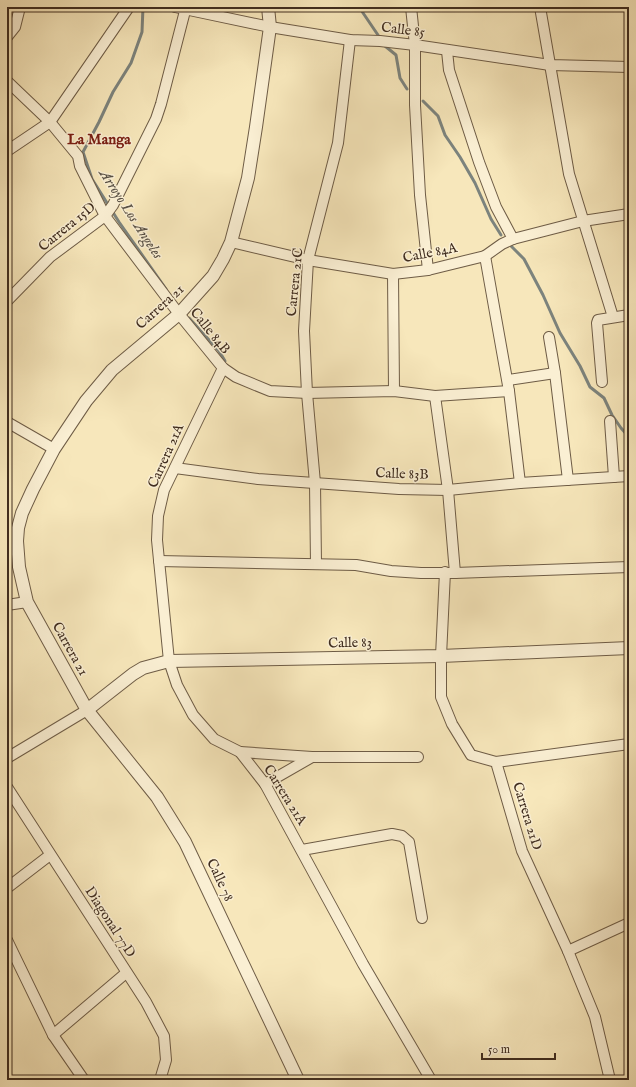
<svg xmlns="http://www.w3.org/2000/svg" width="636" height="1087" font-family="'IM FELL English',serif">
	<rect width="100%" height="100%" fill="#f7e7bb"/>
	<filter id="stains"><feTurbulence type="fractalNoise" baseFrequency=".005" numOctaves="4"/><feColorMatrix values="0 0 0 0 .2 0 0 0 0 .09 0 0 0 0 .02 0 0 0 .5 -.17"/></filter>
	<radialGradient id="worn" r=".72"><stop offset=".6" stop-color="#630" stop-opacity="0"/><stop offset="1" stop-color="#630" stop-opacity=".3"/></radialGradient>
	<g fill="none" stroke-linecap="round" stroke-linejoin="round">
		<!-- stream -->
		<g stroke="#7c837d" stroke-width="3">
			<polyline points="143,7 142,32 131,63 113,92 99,122 83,152 92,179 119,222 166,289"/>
			<polyline points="359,7 380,38"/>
			<polyline points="385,46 396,55 400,78 407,89"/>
			<polyline points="423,101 438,116 445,135 460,157 475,183 491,219 501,235"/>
			<polyline points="509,244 524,259 543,295 560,333 580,366 590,387 604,398 612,415 621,428 629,437"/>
			<polyline points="189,318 219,351 225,361"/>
		</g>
		<!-- minor casing -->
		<g stroke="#6e5c46" stroke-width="12">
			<g id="minor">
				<polyline points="175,7 270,27 350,40 380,41 415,45 550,65 629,67"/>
				<polyline points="411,7 415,45 415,105 420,195 428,270"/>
				<polyline points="540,7 569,174 613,317"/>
				<polyline points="7,37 15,27 20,7"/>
				<polyline points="447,51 449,70 479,162 496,207 513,239"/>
				<polyline points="7,81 50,122 78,156 80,166 105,216 179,314 223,368 236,377 270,391 307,393 394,391 435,396 509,391"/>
				<polyline points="7,151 50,122 129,7"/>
				<polyline points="231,242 308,260 393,274 428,270 485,256 502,244 513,239 583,221 629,214"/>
				<polyline points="485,256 509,391 520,483"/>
				<polyline points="393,274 394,391"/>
				<polyline points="7,301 50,257 105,216 113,205 156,119 161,104 186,7"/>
				<polyline points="549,337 555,373 568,480"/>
				<polyline points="223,368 164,490 158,516 157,540 169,661 177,685 193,715 214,739 240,752 265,784 363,964 431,1080"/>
				<polyline points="508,380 555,373"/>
				<polyline points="602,382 597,323 598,320 629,315"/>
				<polyline points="435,396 448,490 455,573"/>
				<polyline points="610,421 614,477"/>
				<polyline points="7,422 54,449"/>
				<polyline points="175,468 258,479 399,489 448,490 520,483 629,476"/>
				<polyline points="159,561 356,565 391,571 421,573 455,573 629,567"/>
				<polyline points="316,564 315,483 307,393 304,331 308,260 338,143 350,40"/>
				<polyline points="445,572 441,656 441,697 452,724 471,755 496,762 522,851 568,951 595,1017 610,1080"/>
				<polyline points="7,605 27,602"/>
				<polyline points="240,752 312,757 418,757"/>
				<polyline points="7,758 87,710"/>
				<polyline points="496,762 629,744"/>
				<polyline points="265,784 312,757"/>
				<polyline points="7,787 146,1002 164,1036 166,1060 160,1080"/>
				<polyline points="302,850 392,834 402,836 409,842 422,918"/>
				<polyline points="7,888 50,855"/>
				<polyline points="7,940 53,1035 84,1080"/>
				<polyline points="568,951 629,923"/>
				<polyline points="53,1035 126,973"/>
			</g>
		</g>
		<!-- tertiary casing -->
		<g stroke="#6e5c46" stroke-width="14">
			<g id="tertiary">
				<polyline points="268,7 270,27 256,127 248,178 231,242 223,259 213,276 179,314 112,370 86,401 54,449 33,489 22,513 18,528 17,541 19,567 27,602 87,710 157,797 185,842 298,1080"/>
				<polyline points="87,710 133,674 143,668 169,661 441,656 629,648"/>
			</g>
		</g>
		<!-- minor -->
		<use href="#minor" stroke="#faefd3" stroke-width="10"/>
		<!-- tertiary -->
		<use href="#tertiary" stroke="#faefd3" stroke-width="12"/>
	</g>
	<g text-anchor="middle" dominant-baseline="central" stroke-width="3" stroke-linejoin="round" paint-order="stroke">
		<!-- street labels -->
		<g font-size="14" fill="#402d1f" stroke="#faefd3">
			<text transform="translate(403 30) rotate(7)">Calle 85</text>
			<text transform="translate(67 227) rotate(-39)">Carrera 15D</text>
			<text transform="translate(430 253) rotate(-11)">Calle 84A</text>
			<text transform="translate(295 282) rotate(-84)">Carrera 21C</text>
			<text transform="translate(160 307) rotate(-42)">Carrera 21</text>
			<text transform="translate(210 331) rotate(51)">Calle 84B</text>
			<text transform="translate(166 456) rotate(-66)">Carrera 21A</text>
			<text transform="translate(402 474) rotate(2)">Calle 83B</text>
			<text transform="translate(350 643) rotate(-1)">Calle 83</text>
			<text transform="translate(70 649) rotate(61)">Carrera 21</text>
			<text transform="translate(285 795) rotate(58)">Carrera 21A</text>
			<text transform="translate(527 816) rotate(73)">Carrera 21D</text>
			<text transform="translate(220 880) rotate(65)">Calle 78</text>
			<text transform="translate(110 922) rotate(57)">Diagonal 77D</text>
		</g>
		<!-- neighbourhood labels -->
		<g font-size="15" font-weight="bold" fill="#7a1f14" stroke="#faefd3">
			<text x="99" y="139">La Manga</text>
		</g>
		<!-- water labels -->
		<g font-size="15" font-style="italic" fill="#595146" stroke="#faefd3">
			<text transform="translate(131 214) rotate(57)">Arroyo Los Angeles</text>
		</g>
	</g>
	<!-- margin -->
	<rect width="636" height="1087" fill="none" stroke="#f7e7bb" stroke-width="24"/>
	<rect x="8" y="8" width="620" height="1071" fill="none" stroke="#402d1f" stroke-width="2"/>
	<rect x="12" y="12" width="612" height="1063" fill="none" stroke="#402d1f"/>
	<!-- scale -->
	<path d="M482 1053v6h73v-6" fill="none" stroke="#402d1f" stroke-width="2"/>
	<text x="488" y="1053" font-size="12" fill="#402d1f" stroke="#faefd3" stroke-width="3" paint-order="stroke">50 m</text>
	<rect width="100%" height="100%" filter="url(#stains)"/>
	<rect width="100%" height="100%" fill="url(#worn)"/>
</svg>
